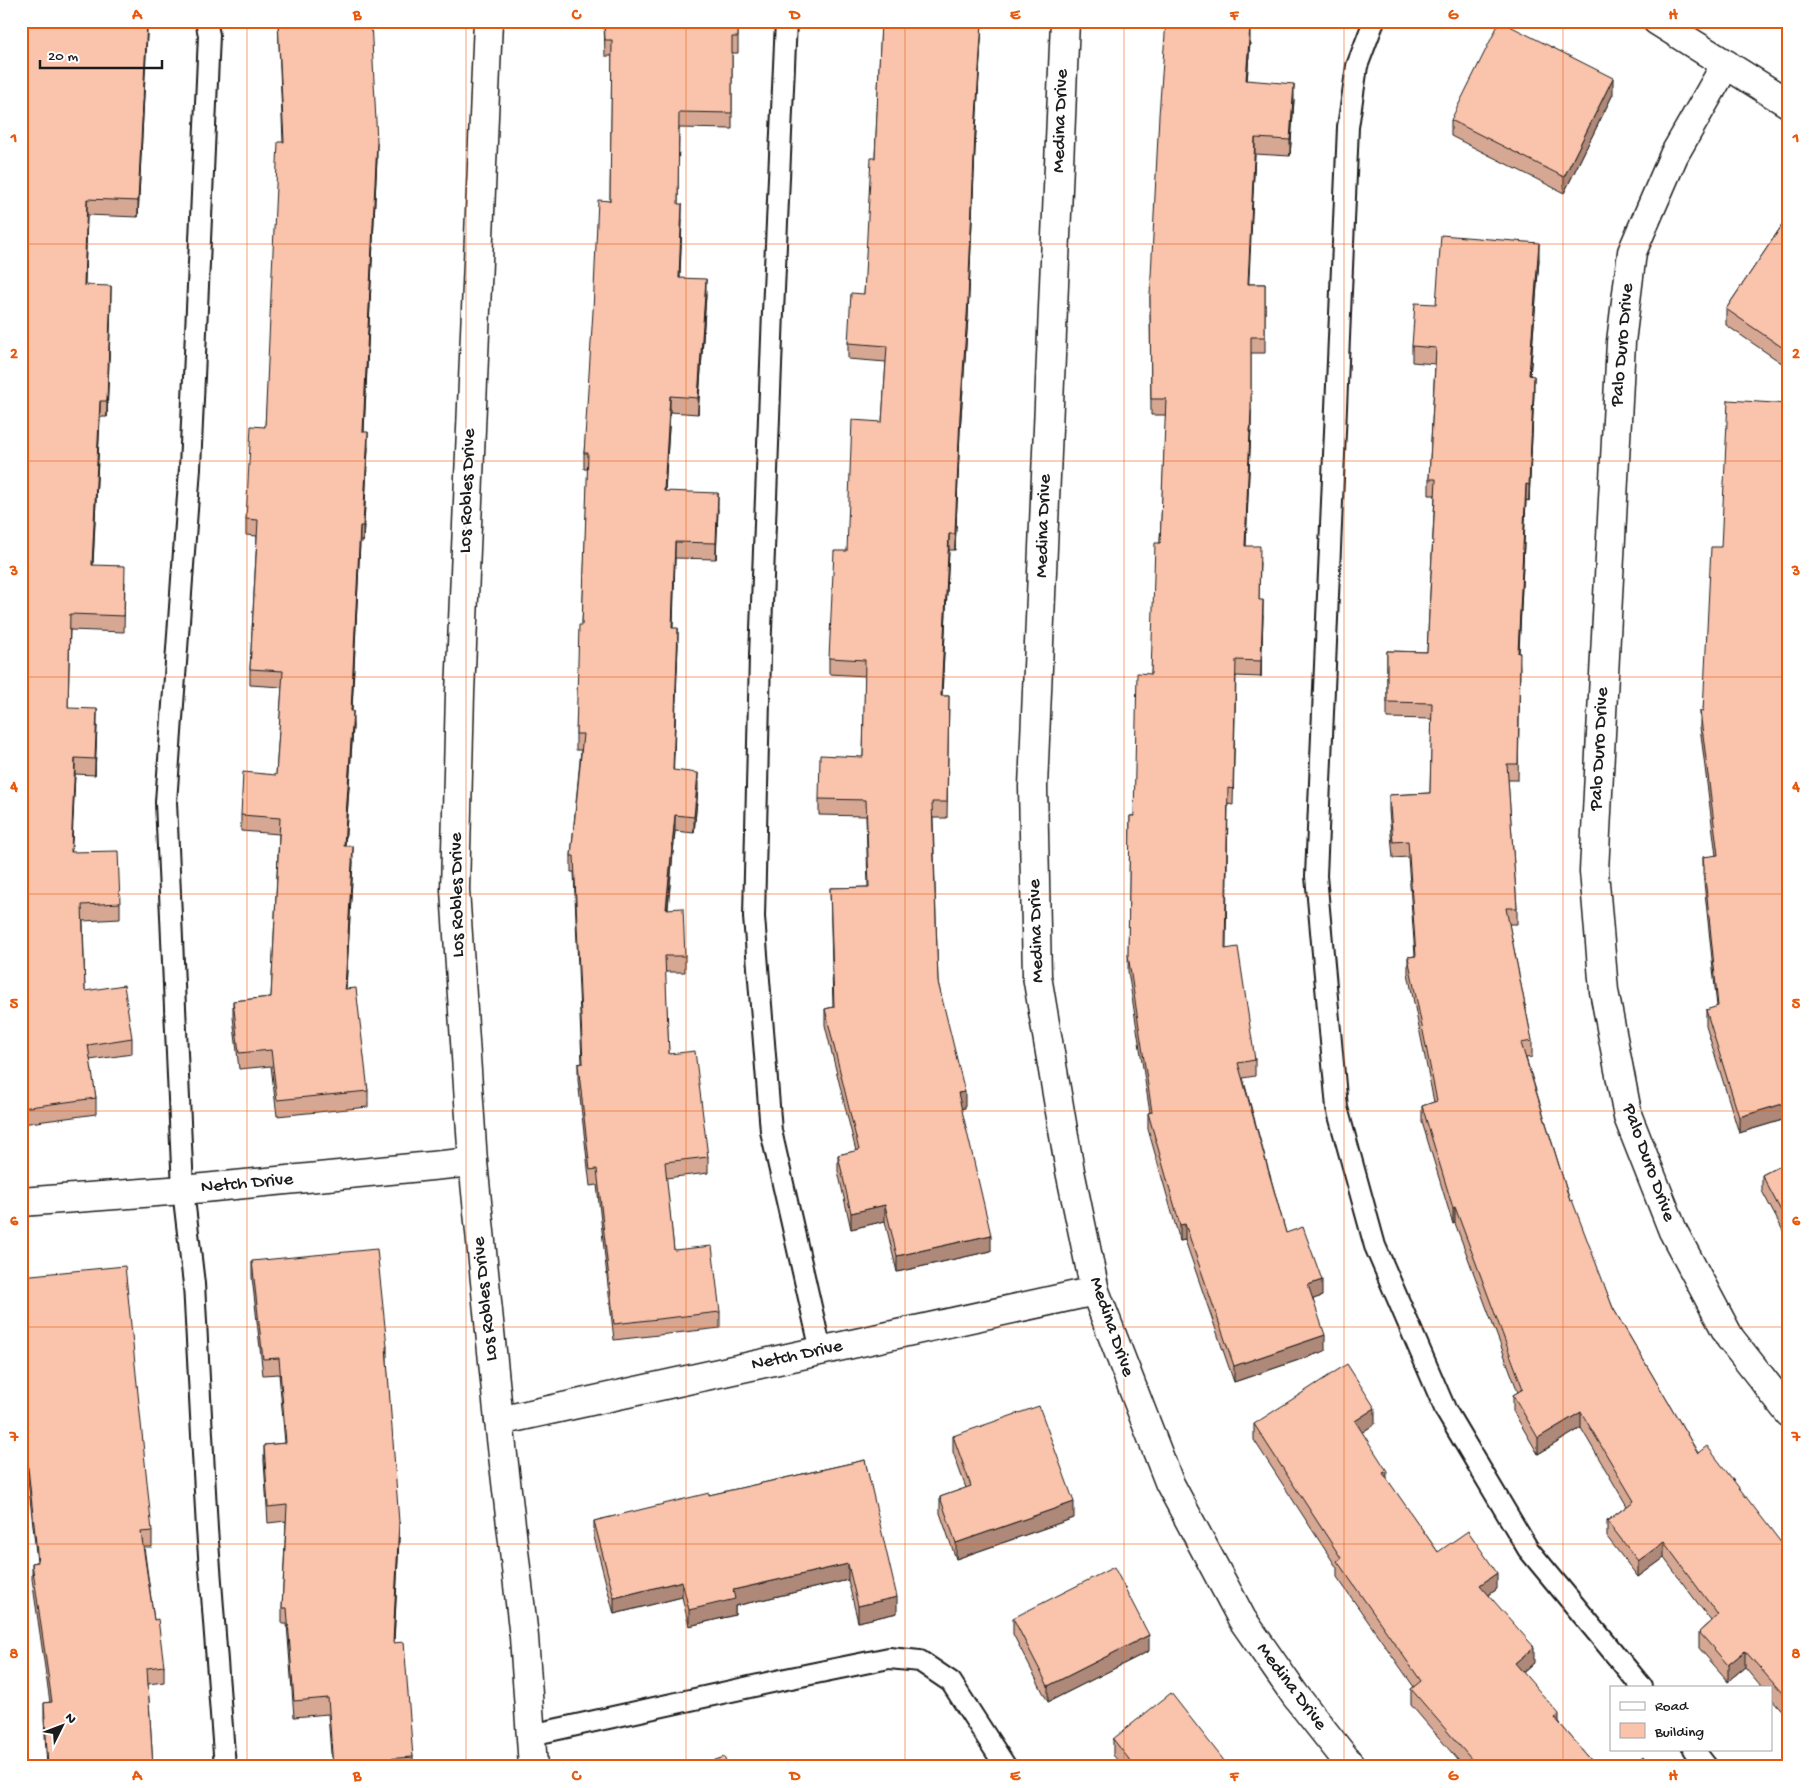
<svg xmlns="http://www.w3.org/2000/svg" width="1810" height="1788" font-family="'Gochi Hand',sans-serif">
	<rect width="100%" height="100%" fill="#fff"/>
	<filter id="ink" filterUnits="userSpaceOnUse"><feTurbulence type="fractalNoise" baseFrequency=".02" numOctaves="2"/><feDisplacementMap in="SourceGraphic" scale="10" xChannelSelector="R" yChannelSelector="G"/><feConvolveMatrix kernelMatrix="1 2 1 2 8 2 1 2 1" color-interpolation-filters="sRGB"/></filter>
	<g filter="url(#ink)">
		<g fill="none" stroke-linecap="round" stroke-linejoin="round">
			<!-- service casing -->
			<g stroke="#1c1c1c" stroke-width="24">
				<g id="service">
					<polyline points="206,21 209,35 190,468 166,802 183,1190 194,1284 207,1529 225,1767"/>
					<polyline points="786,21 773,312 760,656 754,917 771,1131 821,1351"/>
					<polyline points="1374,21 1357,66 1348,127 1316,876 1337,1108 1375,1246 1446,1411 1528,1549 1642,1687"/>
					<polyline points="531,1735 786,1679 889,1658 920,1661 951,1682 1006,1767"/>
					<polyline points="1693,1749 1707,1767"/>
				</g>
			</g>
			<!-- minor casing -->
			<g stroke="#1c1c1c" stroke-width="31">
				<g id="minor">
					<polyline points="1065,21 1033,787 1037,976 1070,1171 1095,1291 1169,1482 1242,1619 1295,1695 1352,1767"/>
					<polyline points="1657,21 1789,104"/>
					<polyline points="1726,64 1674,155 1632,252 1621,342 1594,871 1604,991 1628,1117 1673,1231 1730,1338 1789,1413"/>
					<polyline points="21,1202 183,1190 473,1162"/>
					<polyline points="499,1421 1095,1291"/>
				</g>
			</g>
			<!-- tertiary casing -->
			<g stroke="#1c1c1c" stroke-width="31">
				<polyline id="tertiary" points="488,21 460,693 455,890 473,1162 499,1421 524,1637 533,1767"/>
			</g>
			<!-- service -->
			<use href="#service" stroke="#fff" stroke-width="20"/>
			<!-- minor -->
			<use href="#minor" stroke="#fff" stroke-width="28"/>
			<!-- tertiary -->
			<use href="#tertiary" stroke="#fff" stroke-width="28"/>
		</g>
		<!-- wall -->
		<g fill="#d6a894" stroke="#1c1c1c">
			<polygon points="21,21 147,34 138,217 87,215 85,285 111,302 107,417 100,417 93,565 125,582 124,632 70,630 68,708 97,725 95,775 75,774 71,852 120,903 120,919 83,921 85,991 132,1038 132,1054 90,1060 96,1098 96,1114 22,1124 21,1118"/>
			<polygon points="278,21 377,158 364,432 368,448 363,542 360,542 352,711 353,727 345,846 353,862 346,989 368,1091 368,1107 277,1116 271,1066 239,1069 233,1017 233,1001 271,997 279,834 241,831 241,815 276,775 282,687 250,685 250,669 257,536 246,535 246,519 265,427 283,142"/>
			<polygon points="604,21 738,21 738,53 732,53 732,129 679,128 678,204 682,220 680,278 706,295 698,414 670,412 665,491 718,509 716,559 675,558 673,628 678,644 673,770 698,789 694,833 675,831 668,909 685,956 685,972 665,972 669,1054 708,1157 708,1173 666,1178 674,1250 720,1312 720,1328 614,1340 597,1185 590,1186 578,1080 578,1064 582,1063 574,872 571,872 571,856 581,750 576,750 576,734 582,625 588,469 584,469 584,453 610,201 612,56 605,56"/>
			<polygon points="879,21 982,21 975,149 968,317 960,431 955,550 949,550 942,696 949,696 947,818 933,818 938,982 965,1108 961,1108 991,1251 897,1272 885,1221 851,1229 838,1171 838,1155 856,1151 825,1025 825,1009 833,1007 830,888 868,887 866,816 819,815 819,799 863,757 865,676 829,674 829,658 847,551 882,422 886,362 848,359 848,343 864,294 875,158 881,26 879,26"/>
			<polygon points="1250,42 1247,80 1294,100 1290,156 1255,154 1248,284 1265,284 1265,353 1251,353 1251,426 1246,546 1260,562 1259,600 1263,616 1261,677 1236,676 1233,805 1228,804 1226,949 1255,1060 1255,1076 1243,1078 1286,1233 1322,1296 1313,1299 1325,1351 1234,1382 1185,1240 1180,1241 1148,1129 1148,1113 1150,1113 1128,971 1130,816 1134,816 1151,674 1160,543 1166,415 1151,415 1150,296"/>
			<polygon points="1613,94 1564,193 1451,136 1451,120"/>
			<polygon points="1789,215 1789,368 1726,325 1726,309"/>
			<polygon points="1539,259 1530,375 1534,392 1529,501 1526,500 1519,653 1520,669 1518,780 1508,780 1517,908 1517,924 1509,924 1532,1041 1532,1057 1526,1058 1570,1201 1613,1308 1698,1453 1789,1553 1789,1717 1771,1697 1771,1687 1762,1687 1745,1667 1728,1681 1699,1648 1699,1632 1711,1621 1664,1558 1638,1577 1607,1537 1607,1521 1627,1506 1581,1428 1538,1454 1513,1411 1513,1395 1518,1392 1455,1223 1453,1224 1422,1122 1422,1106 1434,1102 1408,973 1408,957 1415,956 1408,857 1393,858 1389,811 1389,795 1430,793 1432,719 1387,718 1387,651 1427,652 1435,495 1429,495 1429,479 1435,364 1412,362 1412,346 1436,304"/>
			<polygon points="1789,404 1789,1118 1739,1133 1706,1026 1706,1010 1717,1007 1703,873 1703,857 1716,856 1700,727 1700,711 1703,711 1721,547"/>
			<polygon points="1789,1161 1789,1242 1762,1191 1762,1175"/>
			<polygon points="252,1261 387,1346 387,1363 399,1538 394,1643 413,1757 413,1767 332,1767 328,1714 294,1717 287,1624 282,1624 282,1608 286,1521 268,1523 264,1461 264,1445 285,1443 279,1374 263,1375 252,1277"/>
			<polygon points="21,1276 152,1531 152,1547 144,1547 154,1620 164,1666 164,1682 148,1684 153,1767 47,1767 44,1719 44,1703 50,1702 32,1579 32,1563 37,1562 23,1436 23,1420 24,1420 21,1390"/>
			<polygon points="1254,1424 1375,1424 1362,1432 1387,1480 1438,1552 1497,1589 1489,1595 1534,1663 1523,1673 1559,1723 1597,1767 1464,1767 1411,1705 1411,1689 1414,1687 1337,1577 1337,1568 1254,1440"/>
			<polygon points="953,1436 1074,1518 956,1559 940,1513 940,1497 966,1488 953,1452"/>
			<polygon points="865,1460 897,1613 858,1622 848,1580 735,1606 735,1615 689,1626 682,1597 614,1614 594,1537 594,1521"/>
			<polygon points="1013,1618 1149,1651 1048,1702 1013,1634"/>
			<polygon points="1113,1739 1229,1767 1123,1767 1113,1755"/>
		</g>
		<!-- shaded-wall -->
		<g fill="#ae8878" stroke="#1c1c1c">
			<polygon points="147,21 147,34 138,217 138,201"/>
			<polygon points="982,21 975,149 968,317 960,431 955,550 960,415 975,133"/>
			<polygon points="1250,26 1250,42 1246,96 1246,80"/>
			<polygon points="1613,78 1613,94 1564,193 1564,177"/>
			<polygon points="1294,84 1294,100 1290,156 1290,140"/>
			<polygon points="1255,138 1255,154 1248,300 1248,284"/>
			<polygon points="377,142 377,158 363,448 363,432"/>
			<polygon points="87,199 87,215 84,301 84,285"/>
			<polygon points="682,204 682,220 679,294 679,278"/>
			<polygon points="1539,243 1539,259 1529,391 1529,375"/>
			<polygon points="706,279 706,295 698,414 698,398"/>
			<polygon points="111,286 111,302 107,417 107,401"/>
			<polygon points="1534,376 1534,392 1529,501 1529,485"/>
			<polygon points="670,396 670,412 664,507 664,491"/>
			<polygon points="100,401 100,417 92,581 92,565"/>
			<polygon points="1251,410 1251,426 1245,562 1245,546"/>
			<polygon points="368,432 368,448 363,542 363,526"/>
			<polygon points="1526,484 1526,500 1518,669 1518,653"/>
			<polygon points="718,493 718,509 716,559 716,543"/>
			<polygon points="360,526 360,542 351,727 351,711"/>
			<polygon points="949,534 949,550 941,712 941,696"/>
			<polygon points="675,542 675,558 672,644 672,628"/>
			<polygon points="1263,600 1263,616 1261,677 1261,661"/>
			<polygon points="678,628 678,644 673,786 673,770"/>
			<polygon points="97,709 97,725 95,775 95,759"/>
			<polygon points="353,711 353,727 344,862 344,846"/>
			<polygon points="75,758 75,774 71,868 71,852"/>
			<polygon points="698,773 698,789 694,833 694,817"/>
			<polygon points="675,815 675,831 666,925 666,909"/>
			<polygon points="353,846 353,862 345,1005 345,989"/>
			<polygon points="965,1092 965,1108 958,1109 958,1093"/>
			<polygon points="1789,1102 1789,1118 1739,1133 1739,1117"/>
			<polygon points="885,1205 885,1221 851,1229 851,1213"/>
			<polygon points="1455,1207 1455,1223 1453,1224 1453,1208"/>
			<polygon points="1185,1224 1185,1240 1180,1241 1180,1225"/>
			<polygon points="991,1235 991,1251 897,1272 897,1256"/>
			<polygon points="1322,1280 1322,1296 1308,1301 1308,1285"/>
			<polygon points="1325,1335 1325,1351 1234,1382 1234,1366"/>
			<polygon points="1375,1408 1375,1424 1355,1437 1355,1421"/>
			<polygon points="1581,1412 1581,1428 1538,1454 1538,1438"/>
			<polygon points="1387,1471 1387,1487 1383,1473"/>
			<polygon points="1074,1502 1074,1518 956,1559 956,1543"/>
			<polygon points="399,1522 399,1538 393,1659 393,1643"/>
			<polygon points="1664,1542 1664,1558 1638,1577 1638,1561"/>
			<polygon points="848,1564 848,1580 735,1606 735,1615 689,1626 689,1610 733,1590"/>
			<polygon points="1497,1573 1497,1589 1480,1601 1480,1585"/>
			<polygon points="682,1581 682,1597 614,1614 614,1598"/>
			<polygon points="897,1597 897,1613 858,1622 858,1606"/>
			<polygon points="1149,1635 1149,1651 1048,1702 1048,1686"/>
			<polygon points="1534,1647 1534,1663 1515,1679 1515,1663"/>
			<polygon points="1745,1651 1745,1667 1728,1681 1728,1665"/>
			<polygon points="1559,1714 1559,1730 1555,1718"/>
		</g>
		<!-- building -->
		<g fill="#f9c3ac" stroke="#1c1c1c">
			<polygon points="21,21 147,21 138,201 87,199 84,285 111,286 107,401 100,401 92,565 125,566 124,616 70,614 68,708 97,709 95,759 75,758 71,852 118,851 120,903 82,905 85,991 124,985 132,1038 88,1045 96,1098 22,1108 21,1102"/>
			<polygon points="278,21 371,21 377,142 363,432 368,432 363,526 360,526 351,711 353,711 344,846 353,846 345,989 356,988 368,1091 277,1100 271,1050 239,1053 233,1001 271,997 280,818 241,815 243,772 276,775 283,671 250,669 258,520 246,519 251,426 265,427 278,142 284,142"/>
			<polygon points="604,21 738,21 738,37 732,37 732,113 679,112 678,204 682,204 679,278 706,279 698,398 670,396 664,491 718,493 716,543 675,542 672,628 678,628 673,770 698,773 694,817 675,815 666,909 683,908 685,956 665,956 669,1054 695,1051 708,1157 665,1162 674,1250 712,1246 720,1312 614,1324 597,1169 590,1170 578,1064 583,1063 574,856 571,856 583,734 576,734 579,625 582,625 588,453 584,453 593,311 598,200 610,201 612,40 605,40"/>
			<polygon points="881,21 982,21 975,133 968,301 960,415 955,534 949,534 941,696 949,696 947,802 932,802 938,982 965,1092 958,1093 991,1235 897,1256 885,1205 851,1213 838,1155 859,1150 825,1009 834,1007 830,888 869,887 866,800 819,799 820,755 863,757 865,660 829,658 834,551 847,551 852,420 882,422 887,346 848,343 851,293 864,294 871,158 875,158"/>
			<polygon points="1166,21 1186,21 1250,26 1246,80 1294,84 1290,140 1255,138 1248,284 1265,284 1265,337 1251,337 1251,410 1245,546 1260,546 1259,600 1263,600 1261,661 1236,660 1233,789 1228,788 1225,949 1238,947 1255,1060 1238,1063 1286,1233 1303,1227 1322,1280 1308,1285 1325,1335 1234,1366 1185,1224 1180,1225 1148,1113 1152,1112 1128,955 1130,816 1134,816 1137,673 1151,674 1155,543 1160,543 1166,399 1151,399 1150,296 1159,115"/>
			<polygon points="1500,21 1613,78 1564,177 1451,120"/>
			<polygon points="1789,215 1789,352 1726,309"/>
			<polygon points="1441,235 1539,243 1529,375 1534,376 1529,485 1526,484 1518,653 1520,653 1518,764 1507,764 1517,908 1506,908 1532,1041 1521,1043 1570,1201 1572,1200 1613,1308 1698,1453 1707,1446 1789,1553 1789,1701 1745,1651 1728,1665 1699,1632 1718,1615 1664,1542 1638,1561 1607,1521 1634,1501 1581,1412 1538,1438 1513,1395 1523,1389 1455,1207 1453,1208 1422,1106 1437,1101 1408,957 1416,956 1408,841 1393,842 1389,795 1430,793 1432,703 1387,702 1387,651 1427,652 1436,479 1429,479 1436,348 1412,346 1415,303 1436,304"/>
			<polygon points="1728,400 1789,404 1789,1102 1739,1117 1706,1010 1718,1006 1703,857 1718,855 1700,711 1703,711 1711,547 1721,547"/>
			<polygon points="1789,1161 1789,1226 1762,1175"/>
			<polygon points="377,1249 387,1346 386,1347 399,1522 393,1643 404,1642 413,1757 356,1761 358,1767 333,1767 328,1698 294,1701 287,1608 282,1608 287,1505 268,1507 264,1445 286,1443 279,1358 263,1359 252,1261"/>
			<polygon points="125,1266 152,1531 141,1532 154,1620 158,1619 164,1666 147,1668 153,1767 48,1767 44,1703 52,1702 32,1563 38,1562 23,1420 26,1420 21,1374 21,1276"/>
			<polygon points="1347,1364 1375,1408 1355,1421 1387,1471 1383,1473 1438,1552 1468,1531 1497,1573 1480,1585 1534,1647 1515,1663 1559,1714 1555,1718 1597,1767 1478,1767 1411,1689 1421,1681 1337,1561 1341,1558 1254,1424"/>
			<polygon points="1039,1406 1074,1502 956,1543 940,1497 971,1486 953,1436"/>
			<polygon points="865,1460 897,1597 858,1606 848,1564 733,1590 735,1599 689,1610 682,1581 614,1598 594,1521 709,1493 709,1495"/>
			<polygon points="1114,1567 1149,1635 1048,1686 1013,1618"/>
			<polygon points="1171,1693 1229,1767 1135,1767 1113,1739"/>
			<polygon points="1643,1756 1653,1767 1630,1767"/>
			<polygon points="724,1757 728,1767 696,1767"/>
		</g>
	</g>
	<!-- grid -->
	<path fill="none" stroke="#e8590c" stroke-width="1" stroke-opacity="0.55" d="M247 21V1767M466 21V1767M686 21V1767M905 21V1767M1124 21V1767M1344 21V1767M1563 21V1767M21 244H1789M21 461H1789M21 677H1789M21 894H1789M21 1111H1789M21 1327H1789M21 1544H1789"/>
	<g text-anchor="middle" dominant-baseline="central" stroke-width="4" stroke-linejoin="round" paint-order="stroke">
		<!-- street labels -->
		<g font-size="19" fill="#1c1c1c" stroke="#fff">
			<text transform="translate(1061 121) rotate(-88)">Medina Drive</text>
			<text transform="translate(1623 345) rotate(-85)">Palo Duro Drive</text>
			<text transform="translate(468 491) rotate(-88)">Los Robles Drive</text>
			<text transform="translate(1044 526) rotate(-88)">Medina Drive</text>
			<text transform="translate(1600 749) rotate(-87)">Palo Duro Drive</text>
			<text transform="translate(458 895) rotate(-91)">Los Robles Drive</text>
			<text transform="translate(1037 931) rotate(-92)">Medina Drive</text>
			<text transform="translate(1648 1163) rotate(70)">Palo Duro Drive</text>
			<text transform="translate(247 1184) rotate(-5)">Netch Drive</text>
			<text transform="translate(486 1299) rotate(-96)">Los Robles Drive</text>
			<text transform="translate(1111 1327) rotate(71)">Medina Drive</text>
			<text transform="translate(797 1356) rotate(-12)">Netch Drive</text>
			<text transform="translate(1291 1687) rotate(53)">Medina Drive</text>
		</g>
	</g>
	<!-- margin -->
	<rect width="1810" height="1788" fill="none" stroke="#fff" stroke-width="55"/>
	<!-- legend -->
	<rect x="1610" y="1686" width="162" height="65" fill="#ffffff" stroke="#a4a4a4"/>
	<rect x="1620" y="1702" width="25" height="8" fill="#ffffff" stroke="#a4a4a4"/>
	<text x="1655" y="1710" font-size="15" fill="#1c1c1c">Road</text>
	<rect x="1620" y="1723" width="25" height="15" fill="#f9c3ac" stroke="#a4a4a4"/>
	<text x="1655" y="1736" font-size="15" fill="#1c1c1c">Building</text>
	<!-- north arrow -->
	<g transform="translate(62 1726) rotate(48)" stroke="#ffffff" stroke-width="4" paint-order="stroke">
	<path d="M0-4L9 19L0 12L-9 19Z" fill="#1c1c1c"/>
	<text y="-8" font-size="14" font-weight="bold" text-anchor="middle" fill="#1c1c1c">N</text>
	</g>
	<!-- scale -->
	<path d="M40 60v8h122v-8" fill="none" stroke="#1c1c1c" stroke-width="2.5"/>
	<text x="48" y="60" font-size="15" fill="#1c1c1c" stroke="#ffffff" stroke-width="4" paint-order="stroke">20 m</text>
	<rect x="28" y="28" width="1754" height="1732" fill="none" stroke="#e8590c" stroke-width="2"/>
	<g font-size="16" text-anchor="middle" font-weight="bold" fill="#e8590c">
		<text x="137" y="19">A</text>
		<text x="357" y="19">B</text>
		<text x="576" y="19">C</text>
		<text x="795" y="19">D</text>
		<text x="1015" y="19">E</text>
		<text x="1234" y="19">F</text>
		<text x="1453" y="19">G</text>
		<text x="1673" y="19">H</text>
		<text x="14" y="142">1</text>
		<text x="1796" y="142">1</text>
		<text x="14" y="358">2</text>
		<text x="1796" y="358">2</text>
		<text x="14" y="575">3</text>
		<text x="1796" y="575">3</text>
		<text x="14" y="791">4</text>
		<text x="1796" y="791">4</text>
		<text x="14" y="1008">5</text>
		<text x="1796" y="1008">5</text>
		<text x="14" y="1225">6</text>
		<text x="1796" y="1225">6</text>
		<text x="14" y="1441">7</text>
		<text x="1796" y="1441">7</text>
		<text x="14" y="1658">8</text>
		<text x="1796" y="1658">8</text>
		<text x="137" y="1780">A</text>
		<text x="357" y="1780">B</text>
		<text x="576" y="1780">C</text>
		<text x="795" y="1780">D</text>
		<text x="1015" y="1780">E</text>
		<text x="1234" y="1780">F</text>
		<text x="1453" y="1780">G</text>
		<text x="1673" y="1780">H</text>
	</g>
</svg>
